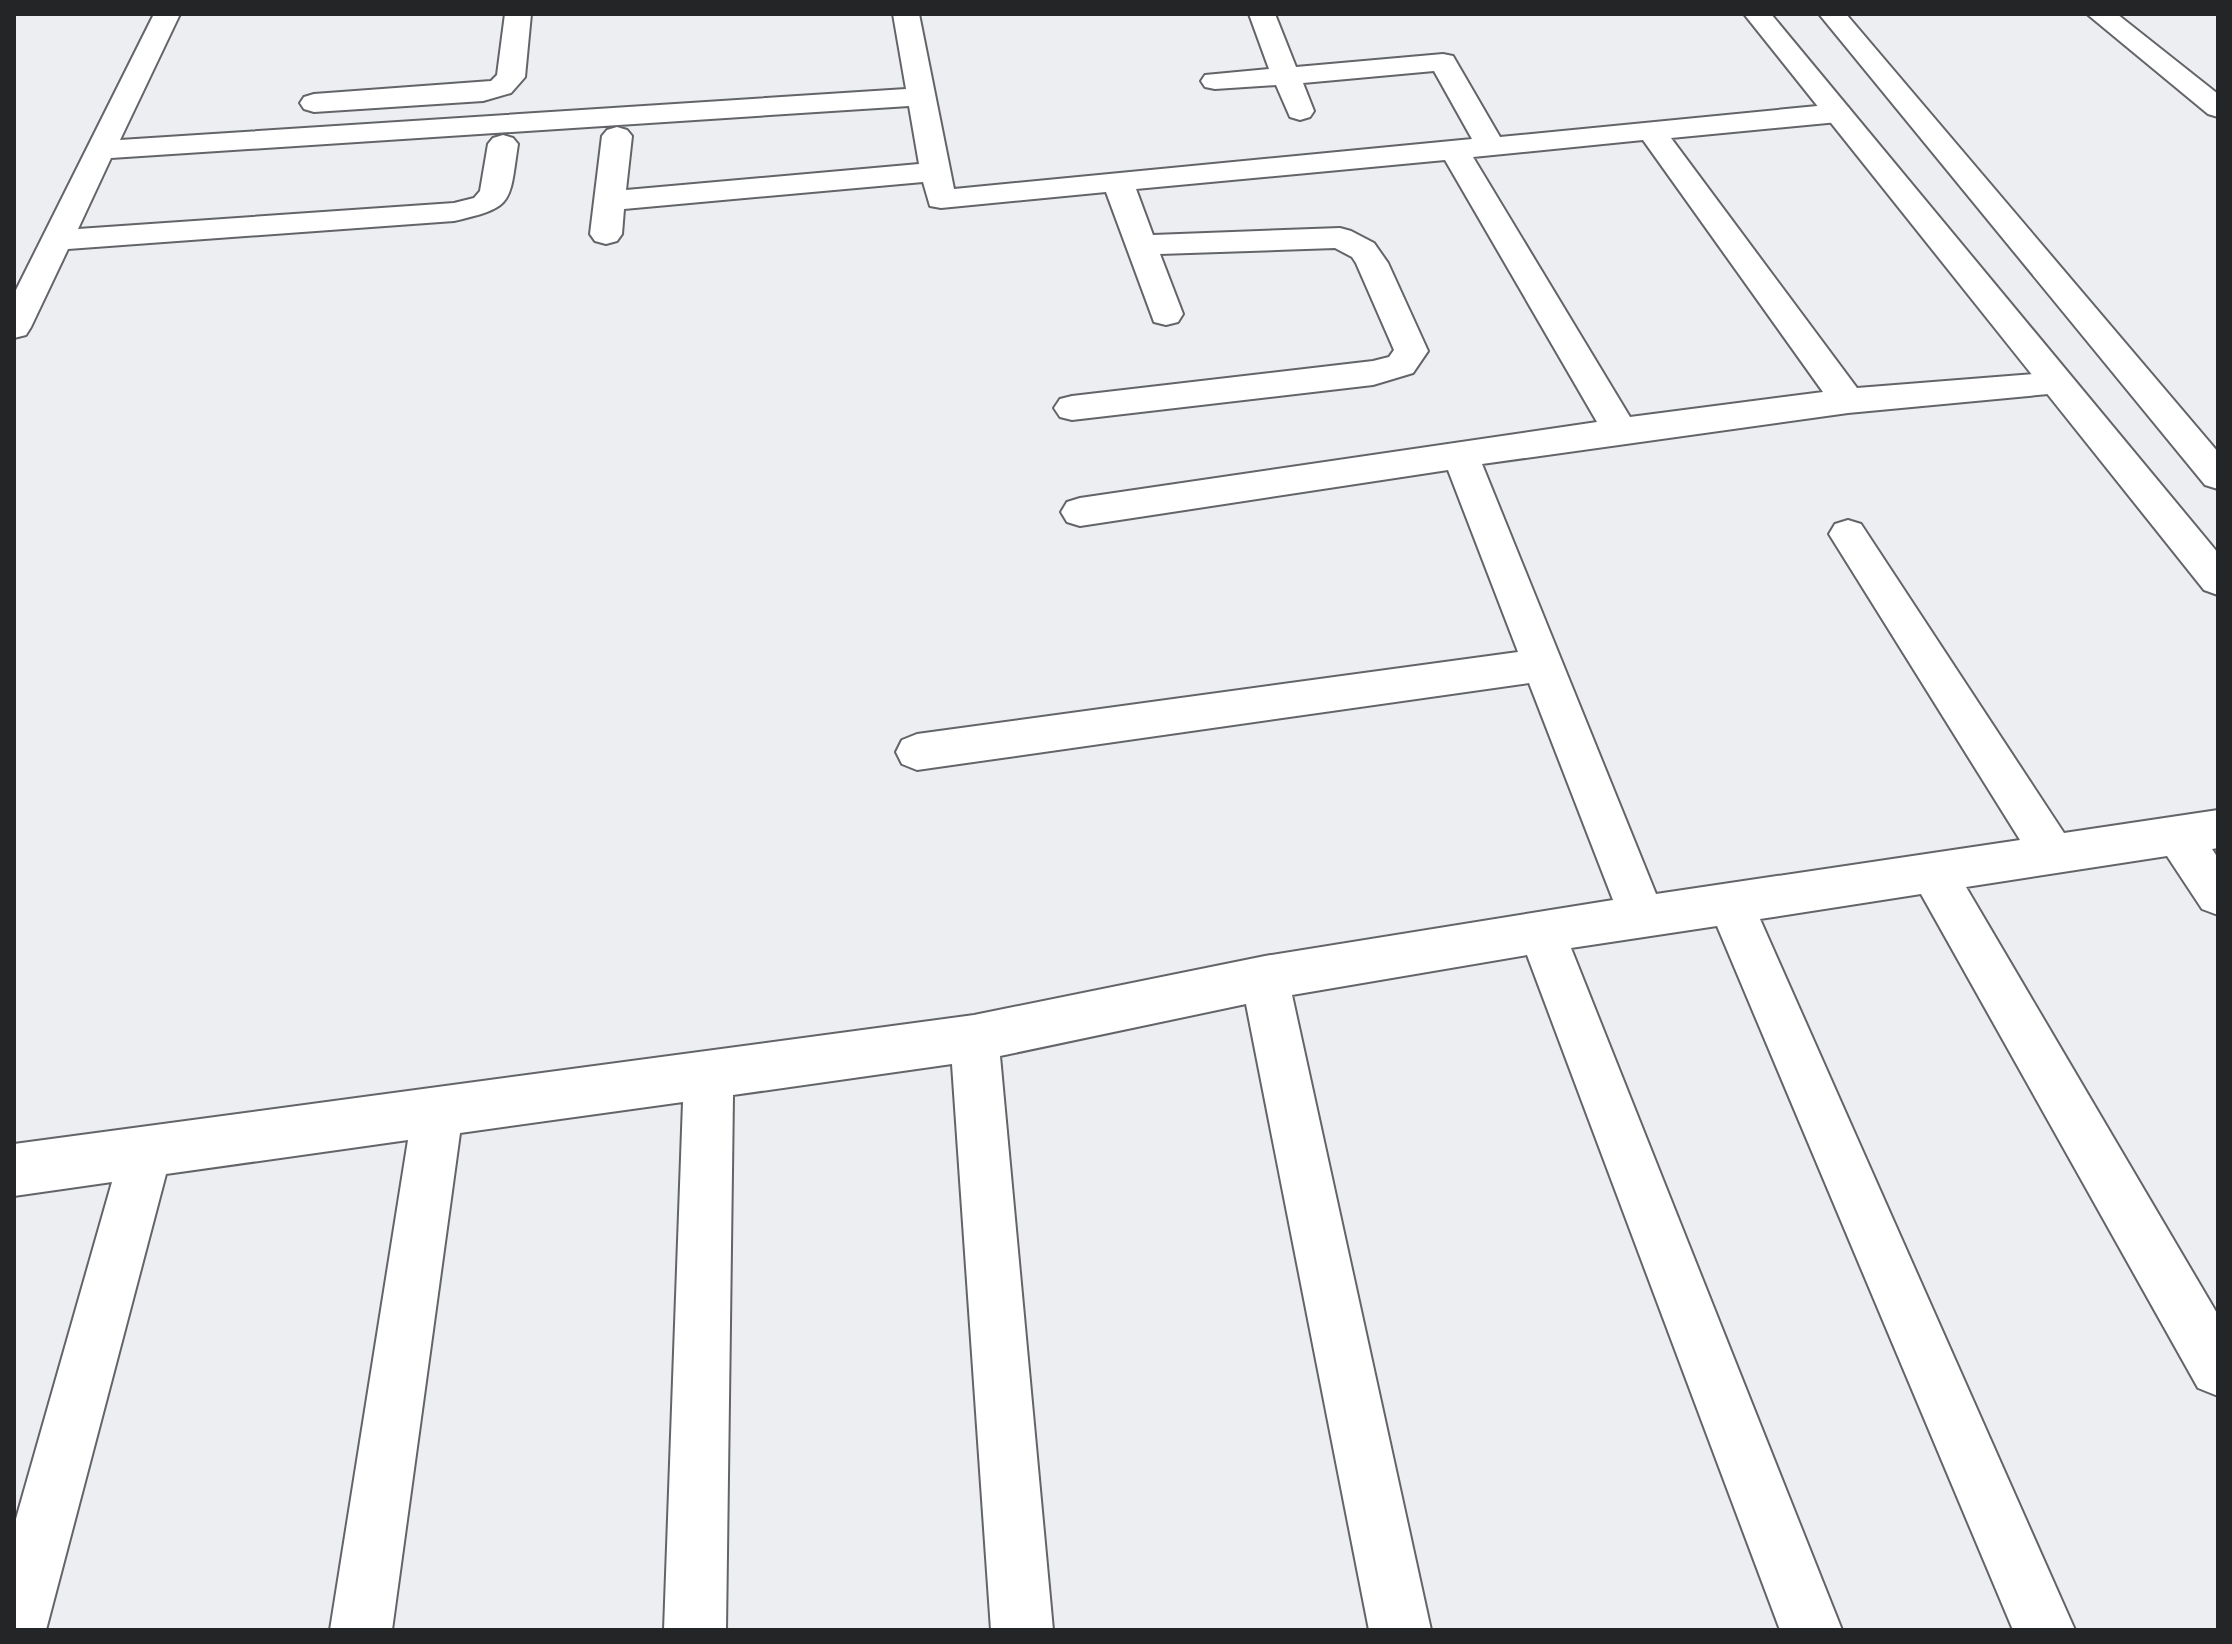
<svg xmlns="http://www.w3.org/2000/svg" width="2232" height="1644" font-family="Roboto,sans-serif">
	<rect width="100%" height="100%" fill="#eceef2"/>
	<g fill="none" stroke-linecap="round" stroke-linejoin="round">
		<!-- street casing -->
		<g stroke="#636468" stroke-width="4">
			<g id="street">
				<path d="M154 14H180L120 140 906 89 893 14H919L954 189 1472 139 1434 71 1303 83 1314 111 1310 117 1300 120 1290 117 1276 85 1215 89 1205 87 1201 81 1205 75 1269 69 1249 14H1275L1296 67 1443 54 1453 56 1500 137 1838 104 1848 107 1852 113 1848 119 1838 122 1671 138 1857 388 2058 372 2070 376 2075 384 2070 392 1848 413 1482 464 1656 894 2020 840 1829 534 1835 524 1848 520 1861 524 2064 833 2218 810V848L2212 849 2218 858V915L2202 909 2167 856 1966 887 2218 1315V1396L2198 1388 1921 894 1760 919 2075 1630H2013L1717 926 1571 948 1842 1630H1780L1527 955 1292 995 1431 1630H1369L1246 1004 1000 1056 1053 1630H991L952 1064 733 1095 726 1630H664L683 1102 460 1133 392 1630H330L408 1140 166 1174 46 1630H14V1526L112 1182 14 1196V1144L974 1015 1265 956 1613 900 1529 683 917 770 902 764 896 752 902 740 917 734 1518 652 1448 470 1080 526 1067 522 1061 512 1067 502 1080 498 1597 422 1445 160 1136 189 1153 235 1340 228 1351 231 1374 243 1388 263 1428 351 1413 373 1373 385 1072 420 1060 417 1054 408 1060 399 1072 396 1373 361 1389 357 1394 350 1356 263 1352 257 1335 248 1160 254 1183 314 1178 322 1166 325 1154 322 1106 192 941 208 930 206 923 182 624 209 622 234 617 241 606 244 595 241 590 234 602 136 607 130 617 127 627 130 632 136 626 190 919 164 909 106 111 158 78 229 454 203 474 198 480 191 488 144 493 138 503 135 513 138 518 144C509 203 515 207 454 221L68 249 31 327 26 335 14 338V294ZM1643 140 1823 392 1630 417 1473 157Z"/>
				<polygon points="505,14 531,14 525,77 511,93 483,101 314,112 304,109 300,103 304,97 314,94 491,81 497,75"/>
				<polygon points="2087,14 2117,14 2218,94 2218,117 2208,114"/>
			</g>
		</g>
		<!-- secondary casing -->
		<g stroke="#636468" stroke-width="4">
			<g id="secondary">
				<polygon points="1744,14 1771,14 2218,553 2218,595 2204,590"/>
				<polygon points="1819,14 1846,14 2218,452 2218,489 2205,485"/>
			</g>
		</g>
		<!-- street -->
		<use href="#street" fill="#fff" fill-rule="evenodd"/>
		<!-- secondary -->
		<use href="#secondary" fill="#fff" fill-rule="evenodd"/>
	</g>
	<!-- border -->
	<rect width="2232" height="1644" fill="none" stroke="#242526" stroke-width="32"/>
</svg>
